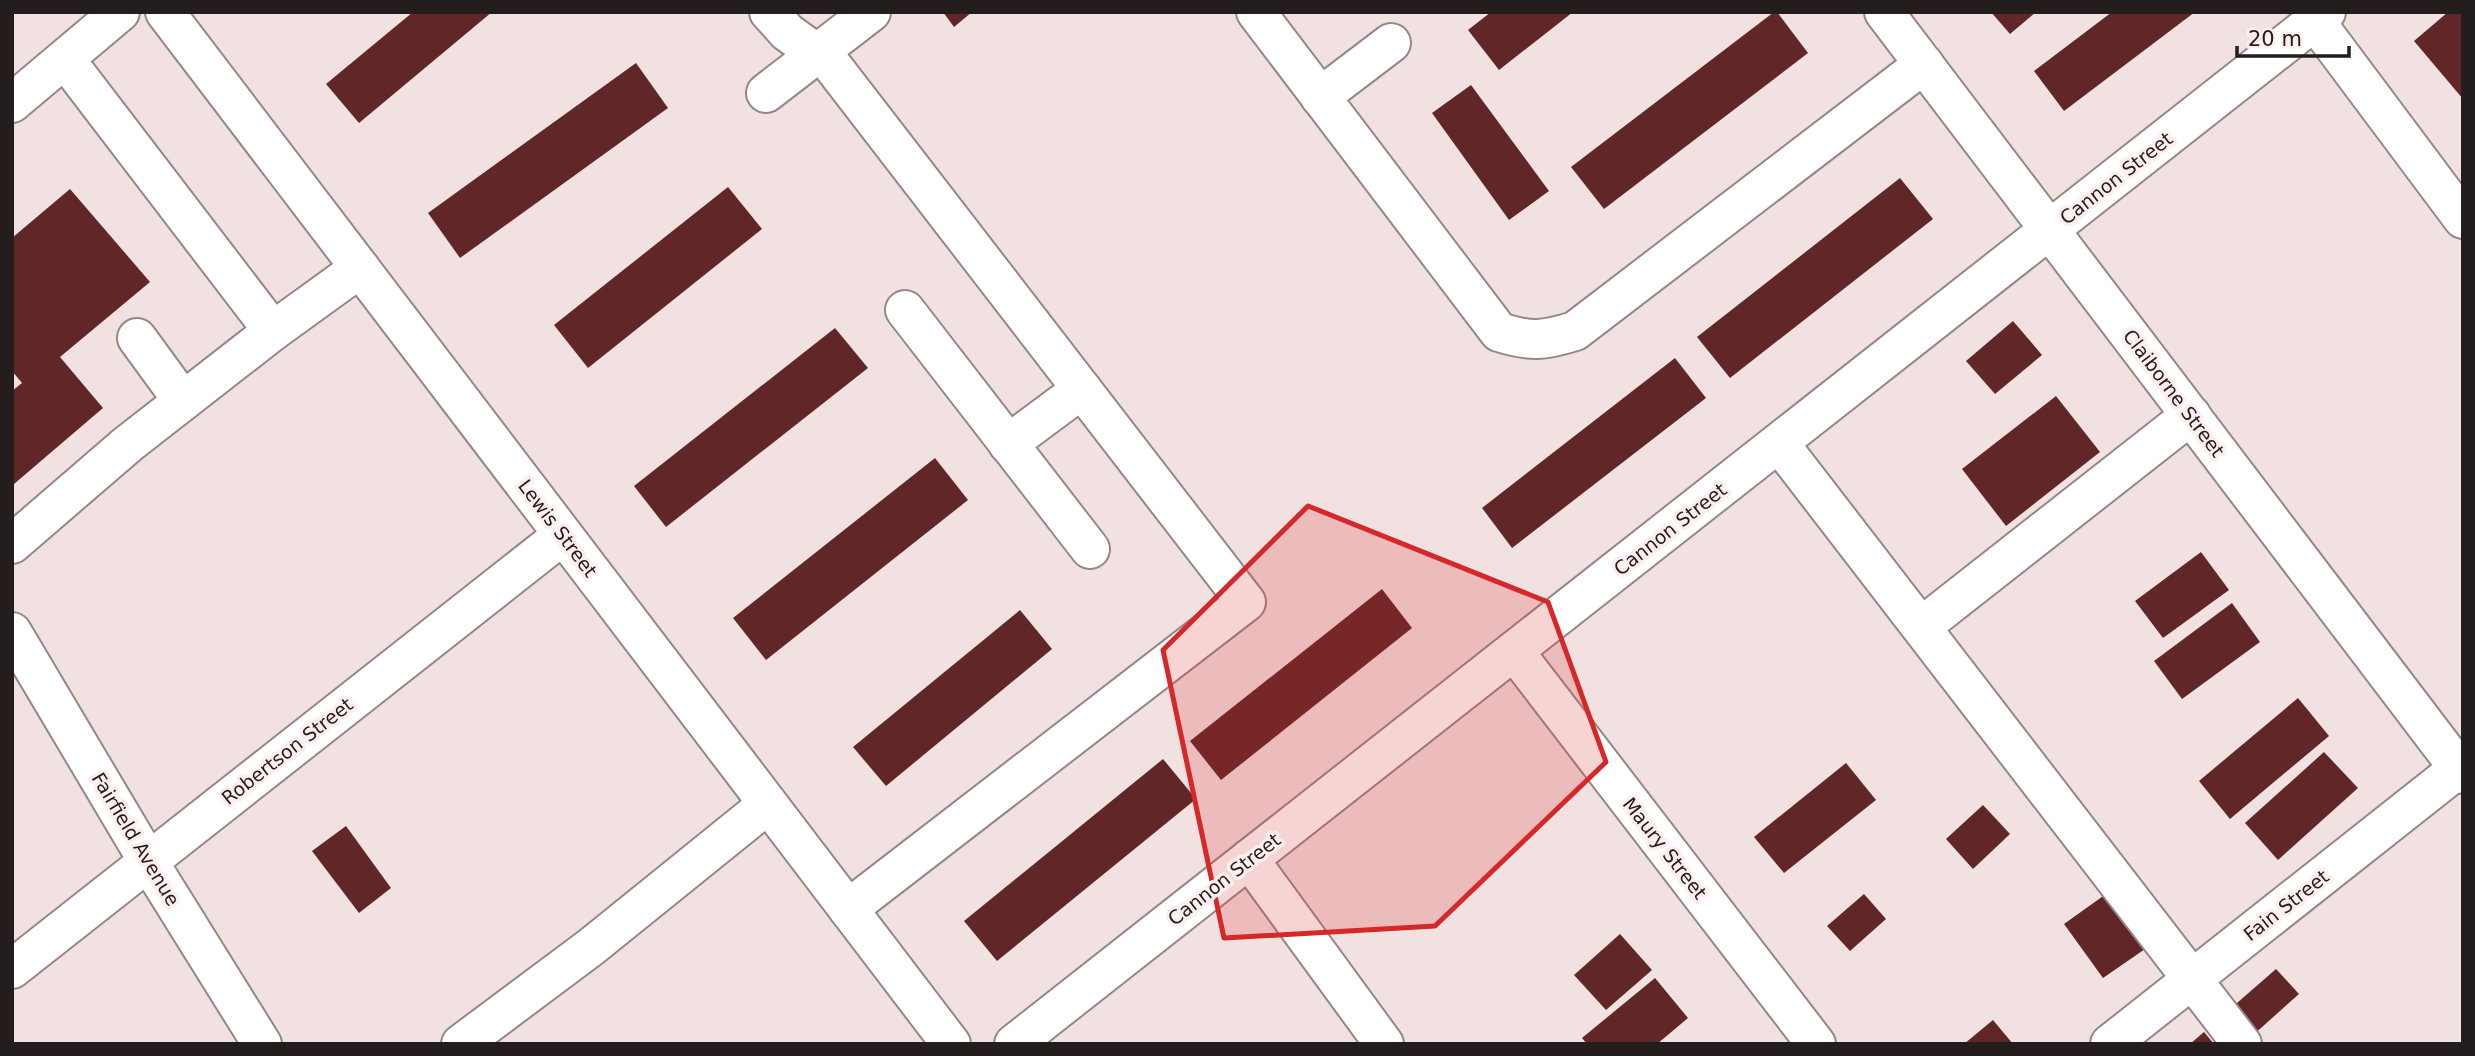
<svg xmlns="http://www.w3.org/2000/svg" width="2475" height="1056" font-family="'DejaVu Sans',sans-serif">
	<rect width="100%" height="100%" fill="#f1e1e0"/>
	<!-- building -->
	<g fill="#612728">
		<polygon points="413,12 492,12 359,123 326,84"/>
		<polygon points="943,12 972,12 954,27"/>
		<polygon points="1491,12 1573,12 1499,70 1468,30"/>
		<polygon points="1774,12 1777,12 1808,53 1604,209 1571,167"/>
		<polygon points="1991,12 2036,12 2010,34"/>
		<polygon points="2112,12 2195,12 2064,111 2034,71"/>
		<polygon points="2448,12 2463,12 2463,99 2414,41"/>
		<polygon points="636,63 668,108 460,258 428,213"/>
		<polygon points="1471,85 1549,191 1509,220 1432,113"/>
		<polygon points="1900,178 1933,219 1730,378 1697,337"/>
		<polygon points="728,187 762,229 588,368 554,325"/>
		<polygon points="70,189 150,282 60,357 103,408 14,484 12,391 22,383 12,371 12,238"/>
		<polygon points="2013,321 2042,355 1995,394 1966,361"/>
		<polygon points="835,328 868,368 666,527 634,486"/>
		<polygon points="1675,358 1706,398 1512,548 1482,508"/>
		<polygon points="2056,396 2100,452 2006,526 1962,469"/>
		<polygon points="935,458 968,500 766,660 733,618"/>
		<polygon points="2201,552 2229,590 2163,638 2135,601"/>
		<polygon points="1382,589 1412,628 1221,780 1190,741"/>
		<polygon points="2232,603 2260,642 2182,699 2154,661"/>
		<polygon points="1020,610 1052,649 886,786 853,747"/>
		<polygon points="2298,698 2329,736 2230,819 2199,781"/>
		<polygon points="2324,752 2358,788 2278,860 2245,823"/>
		<polygon points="1163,759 1196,799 997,961 964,921"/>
		<polygon points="1846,763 1876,800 1784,873 1754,837"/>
		<polygon points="1983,805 2010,834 1973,869 1946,839"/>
		<polygon points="346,826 391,888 359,913 312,851"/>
		<polygon points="1864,894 1886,919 1850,951 1827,926"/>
		<polygon points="2106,894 2145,949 2103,978 2064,924"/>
		<polygon points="1620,934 1652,970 1606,1010 1574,975"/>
		<polygon points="2276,969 2299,994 2252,1036 2229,1010"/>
		<polygon points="1655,978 1688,1018 1657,1044 1587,1044 1582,1038"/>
		<polygon points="1993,1020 2013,1044 1964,1044"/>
		<polygon points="2204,1032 2214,1044 2190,1044"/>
	</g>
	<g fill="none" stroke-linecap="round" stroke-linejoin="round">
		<!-- minor casing -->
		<g stroke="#968787" stroke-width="42">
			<g id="minor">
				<polyline points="165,12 951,1044"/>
				<polyline points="769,12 787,32 831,64 1246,602 848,909"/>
				<path d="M1256 12 1499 332C1531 342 1543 341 1575 331L1924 64"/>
				<polyline points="1884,12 2463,774"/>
				<polyline points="2315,21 2463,219"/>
				<polyline points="65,59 273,331 360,268"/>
				<polyline points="766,93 871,12"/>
				<polyline points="1320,97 1391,43"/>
				<polyline points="12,103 120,12"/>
				<polyline points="905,310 1090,549"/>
				<polyline points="137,338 183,401"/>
				<polyline points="1779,443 2242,1044"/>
				<polyline points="1008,444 1082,389"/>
				<polyline points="12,544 128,444 273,331"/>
				<polyline points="1921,627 2191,415"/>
				<polyline points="12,632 148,861 262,1044"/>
				<polyline points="1514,651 1816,1044"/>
				<polyline points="1249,859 1384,1044"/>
				<polyline points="12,969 563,535"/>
				<polyline points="461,1044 591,947 768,804"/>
				<polyline points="1014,1044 2326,12"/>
				<polyline points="2110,1044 2463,765"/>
			</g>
		</g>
		<!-- minor -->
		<use href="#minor" stroke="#fff" stroke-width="38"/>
	</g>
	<!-- marked area -->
	<path fill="#d62828" fill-opacity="0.2" stroke="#d62828" stroke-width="5" stroke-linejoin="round" d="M1308 506 1548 602 1606 762 1435 926 1224 938 1163 650Z"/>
	<g text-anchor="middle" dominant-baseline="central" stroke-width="7" stroke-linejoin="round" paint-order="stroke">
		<!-- street labels -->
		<g font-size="19" fill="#231d1d" stroke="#fee">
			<text transform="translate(2116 178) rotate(-38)">Cannon Street</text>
			<text transform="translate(2174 393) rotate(53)">Claiborne Street</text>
			<text transform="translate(558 528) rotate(53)">Lewis Street</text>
			<text transform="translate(1670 529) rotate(-38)">Cannon Street</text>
			<text transform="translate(287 751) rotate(-38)">Robertson Street</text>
			<text transform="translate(136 839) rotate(59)">Fairfield Avenue</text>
			<text transform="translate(1665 848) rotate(52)">Maury Street</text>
			<text transform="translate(1224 879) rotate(-38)">Cannon Street</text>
			<text transform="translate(2286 905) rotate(-38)">Fain Street</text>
		</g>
	</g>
	<!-- border -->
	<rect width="2475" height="1056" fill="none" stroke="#231d1d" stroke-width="28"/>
	<!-- scale -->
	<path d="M2237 46v10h112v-10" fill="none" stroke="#231d1d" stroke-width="3.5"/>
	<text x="2248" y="46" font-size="21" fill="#231d1d" stroke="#ffeeee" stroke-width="5" paint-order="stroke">20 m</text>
</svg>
